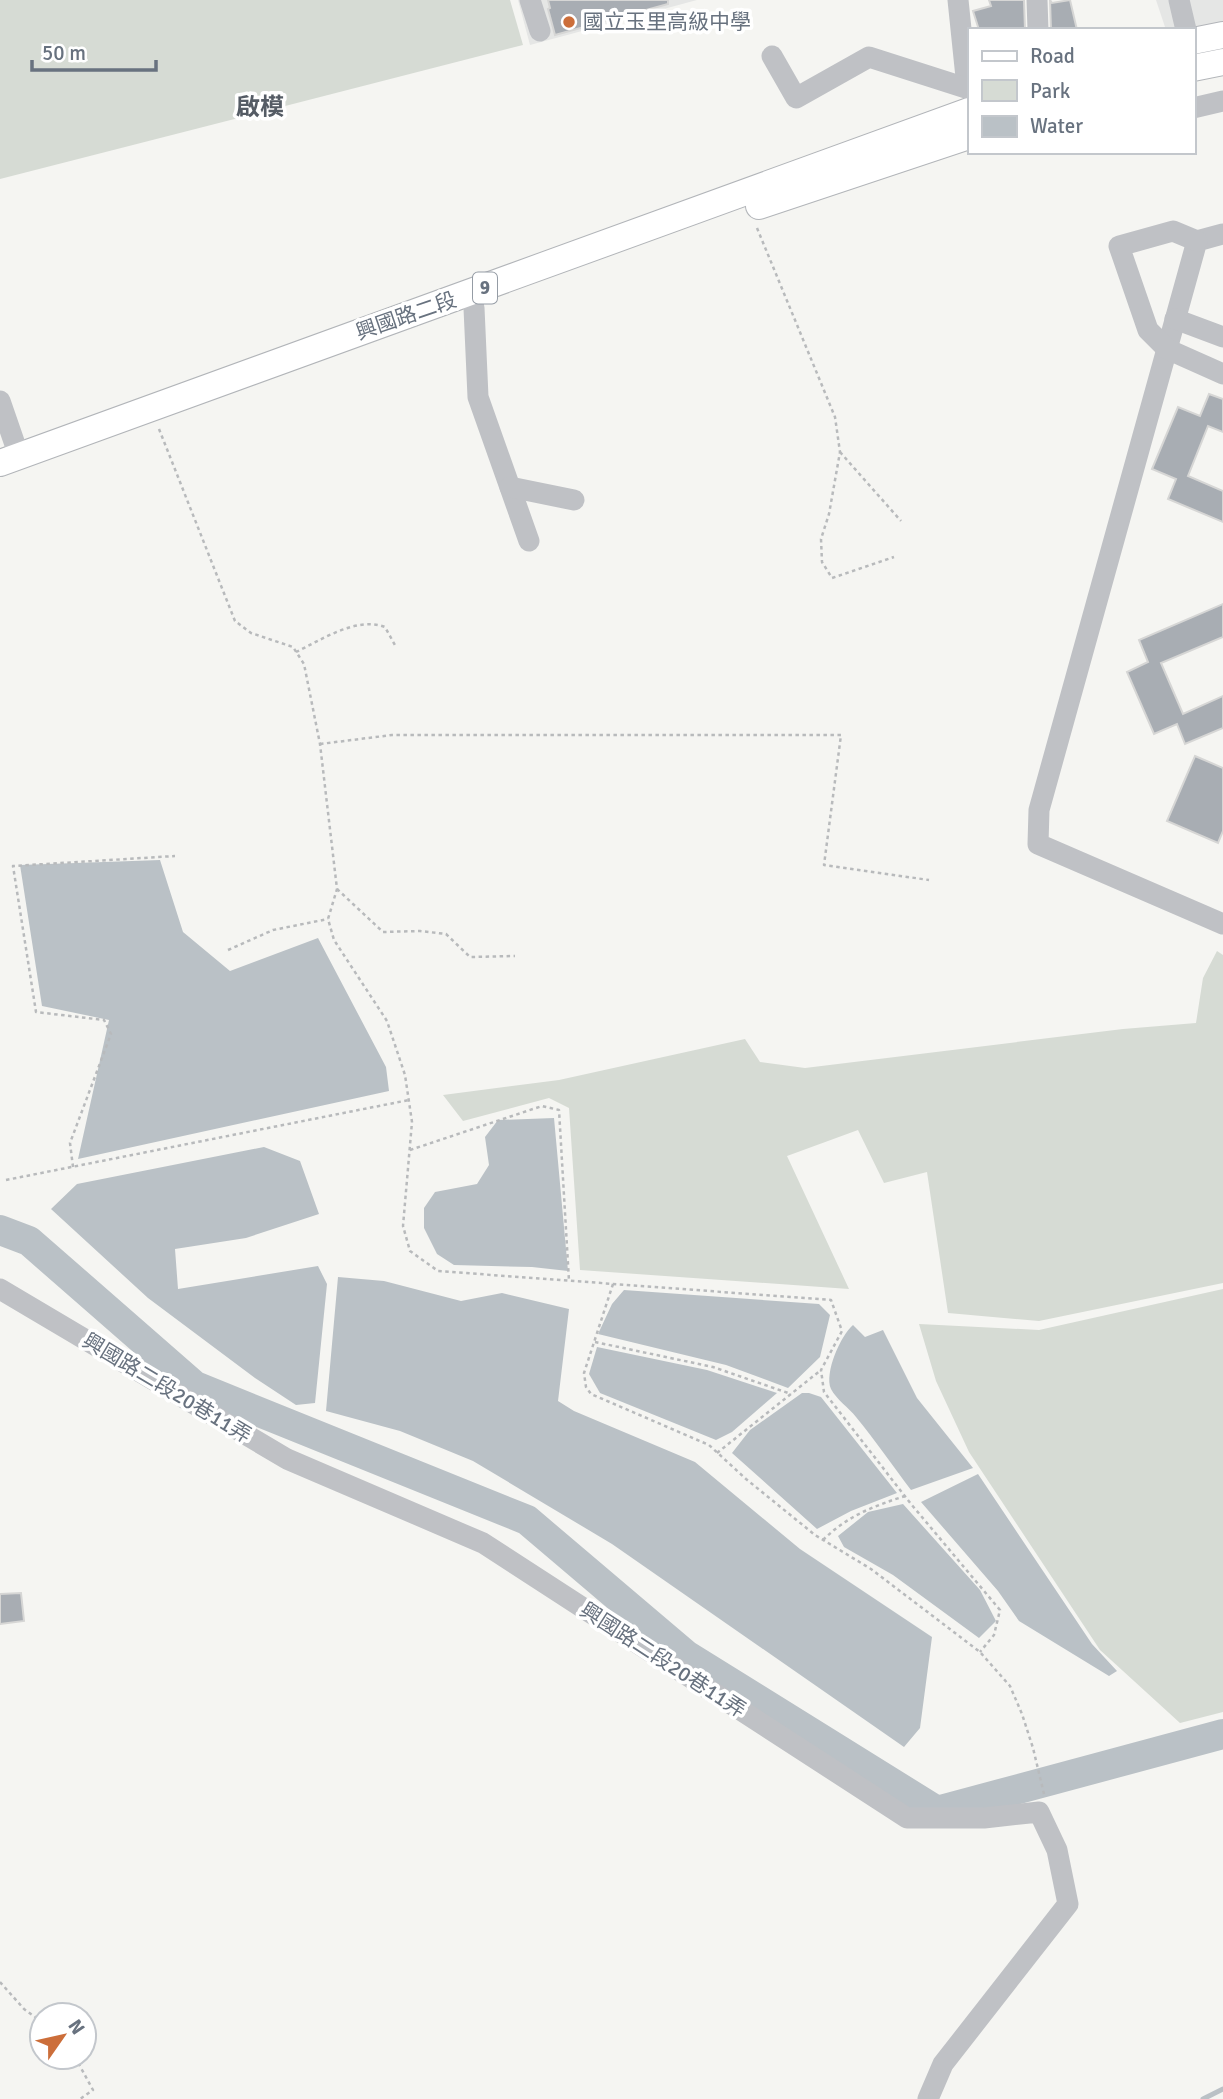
<svg xmlns="http://www.w3.org/2000/svg" width="1223" height="2099" font-family="Signika,'Noto Sans TC',sans-serif">
	<rect width="100%" height="100%" fill="#f5f5f2"/>
	<!-- built -->
	<g fill="#e5e6e5">
		<polygon points="518,0 697,0 530,45"/>
		<polygon points="1156,0 1223,0 1223,24 1193,30 1166,30"/>
	</g>
	<!-- green -->
	<g fill="#d6dbd4">
		<polygon points="0,0 510,0 523,45 0,179"/>
		<polygon points="1217,951 1223,955 1223,1283 1039,1321 948,1313 927,1172 884,1183 858,1130 787,1156 849,1289 580,1270 569,1108 549,1098 463,1121 443,1095 559,1080 745,1039 760,1062 805,1068 1123,1029 1196,1023 1203,978"/>
		<polygon points="1223,1289 1223,1712 1180,1723 1100,1650 969,1452 936,1381 919,1324 1039,1330"/>
	</g>
	<!-- water -->
	<g fill="#bac1c6">
		<polygon points="160,860 183,932 230,971 318,938 386,1067 389,1091 78,1159 109,1020 42,1006 20,865"/>
		<polygon points="554,1118 568,1271 532,1267 454,1265 437,1254 424,1228 424,1208 435,1192 477,1184 489,1165 485,1137 498,1120"/>
		<polygon points="264,1147 300,1161 319,1214 246,1238 175,1249 178,1289 318,1266 327,1284 315,1403 296,1405 255,1378 148,1298 51,1209 77,1184"/>
		<polygon points="338,1277 384,1281 461,1301 502,1293 569,1309 558,1401 574,1411 695,1462 800,1549 932,1637 920,1728 904,1747 612,1544 473,1461 400,1431 326,1411"/>
		<polygon points="624,1290 819,1304 830,1315 820,1357 788,1388 726,1365 598,1334 612,1304"/>
		<path d="M853 1325 865 1337 883 1330 917 1398 973 1468 911 1490C893 1466 875 1440 856 1417 849 1408 836 1399 831 1389 824 1373 841 1335 853 1325Z"/>
		<polygon points="597,1347 707,1370 777,1393 732,1432 716,1440 600,1393 589,1374"/>
		<polygon points="802,1393 809,1393 821,1397 897,1493 851,1511 817,1529 732,1453 750,1430"/>
		<polygon points="978,1474 1092,1644 1117,1671 1109,1676 1019,1621 998,1591 921,1502"/>
		<polygon points="903,1504 980,1590 996,1621 979,1638 893,1575 844,1547 838,1536 868,1512"/>
	</g>
	<g fill="none" stroke-linecap="round" stroke-linejoin="round">
		<!-- stream -->
		<polyline stroke="#bac1c6" stroke-width="5" points="1203,2099 1223,2089"/>
		<!-- river -->
		<polyline stroke="#bac1c6" stroke-width="30" points="0,1230 29,1241 195,1386 527,1520 686,1655 937,1811 1223,1734"/>
	</g>
	<!-- building -->
	<g fill="#a8adb3" stroke="#d6d6d5" stroke-width="2">
		<polygon points="548,0 668,0 668,4 555,35 548,9 550,8"/>
		<polygon points="989,0 1024,0 1025,30 979,30 973,11 991,6"/>
		<polygon points="1050,0 1052,3 1070,0 1077,30 1051,30"/>
		<polygon points="1209,394 1223,399 1223,432 1208,426 1188,476 1223,491 1223,522 1168,499 1176,479 1152,469 1178,407 1200,416"/>
		<polygon points="1223,604 1223,637 1161,663 1183,714 1223,696 1223,728 1185,744 1177,724 1154,734 1127,672 1148,662 1139,640"/>
		<polygon points="1195,756 1223,768 1223,831 1218,843 1167,821"/>
		<polygon points="21,1593 24,1621 0,1624 0,1594"/>
	</g>
	<g fill="none" stroke-linecap="round" stroke-linejoin="round">
		<!-- major casing -->
		<g stroke="#b2b5b9" stroke-width="28">
			<g id="major">
				<polyline points="1193,41 1223,35"/>
				<polyline points="1193,68 1223,62"/>
				<polyline points="759,206 969,136"/>
				<polyline points="0,463 969,111"/>
			</g>
		</g>
		<!-- path -->
		<g stroke="#b8babc" stroke-width="2.5" stroke-dasharray="3.5 3.5" stroke-linecap="butt">
			<polyline points="757,228 835,417 840,452 829,514 821,539 822,562 832,578 894,557"/>
			<polyline points="159,429 235,621 251,633 293,647 304,664 320,744 337,889 328,919 334,940 387,1021 405,1075 412,1122 403,1226 410,1251 438,1271 831,1300 842,1331 821,1370 824,1392 911,1504 1000,1610 994,1635 980,1652"/>
			<polyline points="840,452 901,521"/>
			<path d="M296 652C321 640 357 616 385 627L396 647"/>
			<polyline points="320,744 392,735 841,735 824,865 929,880"/>
			<polyline points="337,889 383,932 420,931 446,934 470,957 515,956"/>
			<polyline points="228,950 273,930 328,919"/>
			<polyline points="410,1150 542,1106 559,1110 569,1281"/>
			<polyline points="73,1167 70,1143 111,1034 104,1020 36,1012 13,866 175,856"/>
			<polyline points="6,1180 409,1100"/>
			<polyline points="613,1284 584,1373 586,1387 591,1394 709,1445 746,1479 815,1535 871,1569 980,1652 1010,1686 1022,1714 1033,1748 1044,1794"/>
			<polyline points="595,1342 713,1367 791,1394"/>
			<polyline points="717,1453 821,1370"/>
			<path d="M823 1540C847 1516 874 1506 905 1496"/>
			<polyline points="0,1982 24,2009 42,2022"/>
			<polyline points="75,2057 93,2090 80,2099"/>
		</g>
		<!-- minor -->
		<g stroke="#bfc1c5" stroke-width="21">
			<polyline points="530,0 540,31"/>
			<polyline points="958,0 967,87"/>
			<polyline points="1037,0 1038,30"/>
			<polyline points="1179,0 1186,30"/>
			<polyline points="772,56 796,98 869,57 969,89"/>
			<polyline points="1193,108 1223,101"/>
			<polyline points="1223,234 1197,241 1039,810 1038,844 1223,924"/>
			<polyline points="1197,241 1173,231 1119,246 1148,330 1167,349 1223,374"/>
			<polyline points="474,308 478,397 529,541"/>
			<polyline points="1175,319 1223,337"/>
			<polyline points="0,401 19,456"/>
			<polyline points="510,487 574,500"/>
			<polyline points="0,1289 287,1459 483,1543 907,1818 984,1818 1039,1812 1057,1850 1068,1904 943,2064 928,2099"/>
		</g>
		<!-- major -->
		<use href="#major" stroke="#fff" stroke-width="26"/>
	</g>
	<!-- markers -->
	<circle fill="#cc6e3a" stroke="#fff" stroke-width="2.5" cx="569" cy="22" r="7"/>
	<g text-anchor="middle" dominant-baseline="central" stroke-width="7" stroke-linejoin="round" paint-order="stroke">
		<!-- shield labels -->
		<rect fill="#fff" stroke="#959ca5" stroke-width="2" x="473" y="272.5" width="24" height="31" rx="5"/>
		<g font-size="19" font-weight="bold" fill="#68727f">
			<text x="485" y="288">9</text>
		</g>
		<!-- poi labels -->
		<g font-size="21" fill="#68727f" stroke="#fff" text-anchor="start">
			<text x="583" y="22">國立玉里高級中學</text>
		</g>
		<!-- street labels -->
		<g font-size="21" fill="#68727f" stroke="#fff">
			<text transform="translate(406 316) rotate(-19)">興國路二段</text>
			<text transform="translate(167 1388) rotate(31)">興國路二段20巷11弄</text>
			<text transform="translate(663 1660) rotate(33)">興國路二段20巷11弄</text>
		</g>
		<!-- quarter labels -->
		<g font-size="24" font-weight="bold" fill="#555c65" stroke="#fff">
			<text x="260" y="107">啟模</text>
		</g>
	</g>
	<!-- legend -->
	<rect x="968" y="28" width="228" height="126" fill="#ffffff" stroke="#c3c7cc" stroke-width="2"/>
	<rect x="982" y="51" width="35" height="10" fill="#ffffff" stroke="#c3c7cc" stroke-width="2"/>
	<text x="1030" y="63" font-size="21" fill="#68727f">Road</text>
	<rect x="982" y="80" width="35" height="21" fill="#d6dbd4" stroke="#c3c7cc" stroke-width="2"/>
	<text x="1030" y="98" font-size="21" fill="#68727f">Park</text>
	<rect x="982" y="116" width="35" height="21" fill="#bac1c6" stroke="#c3c7cc" stroke-width="2"/>
	<text x="1030" y="133" font-size="21" fill="#68727f">Water</text>
	<!-- north arrow -->
	<g transform="translate(63 2036) rotate(56)"><circle r="33" fill="#ffffff" stroke="#c3c7cc" stroke-width="2"/>
	<path d="M0-5L12 26L0 18L-12 26Z" fill="#cc6e3a"/>
	<text y="-10" font-size="19" font-weight="bold" text-anchor="middle" fill="#68727f">N</text>
	</g>
	<!-- scale -->
	<path d="M32 60v10h124v-10" fill="none" stroke="#68727f" stroke-width="3.5"/>
	<text x="42" y="60" font-size="21" fill="#68727f" stroke="#ffffff" stroke-width="5" paint-order="stroke">50 m</text>
</svg>
